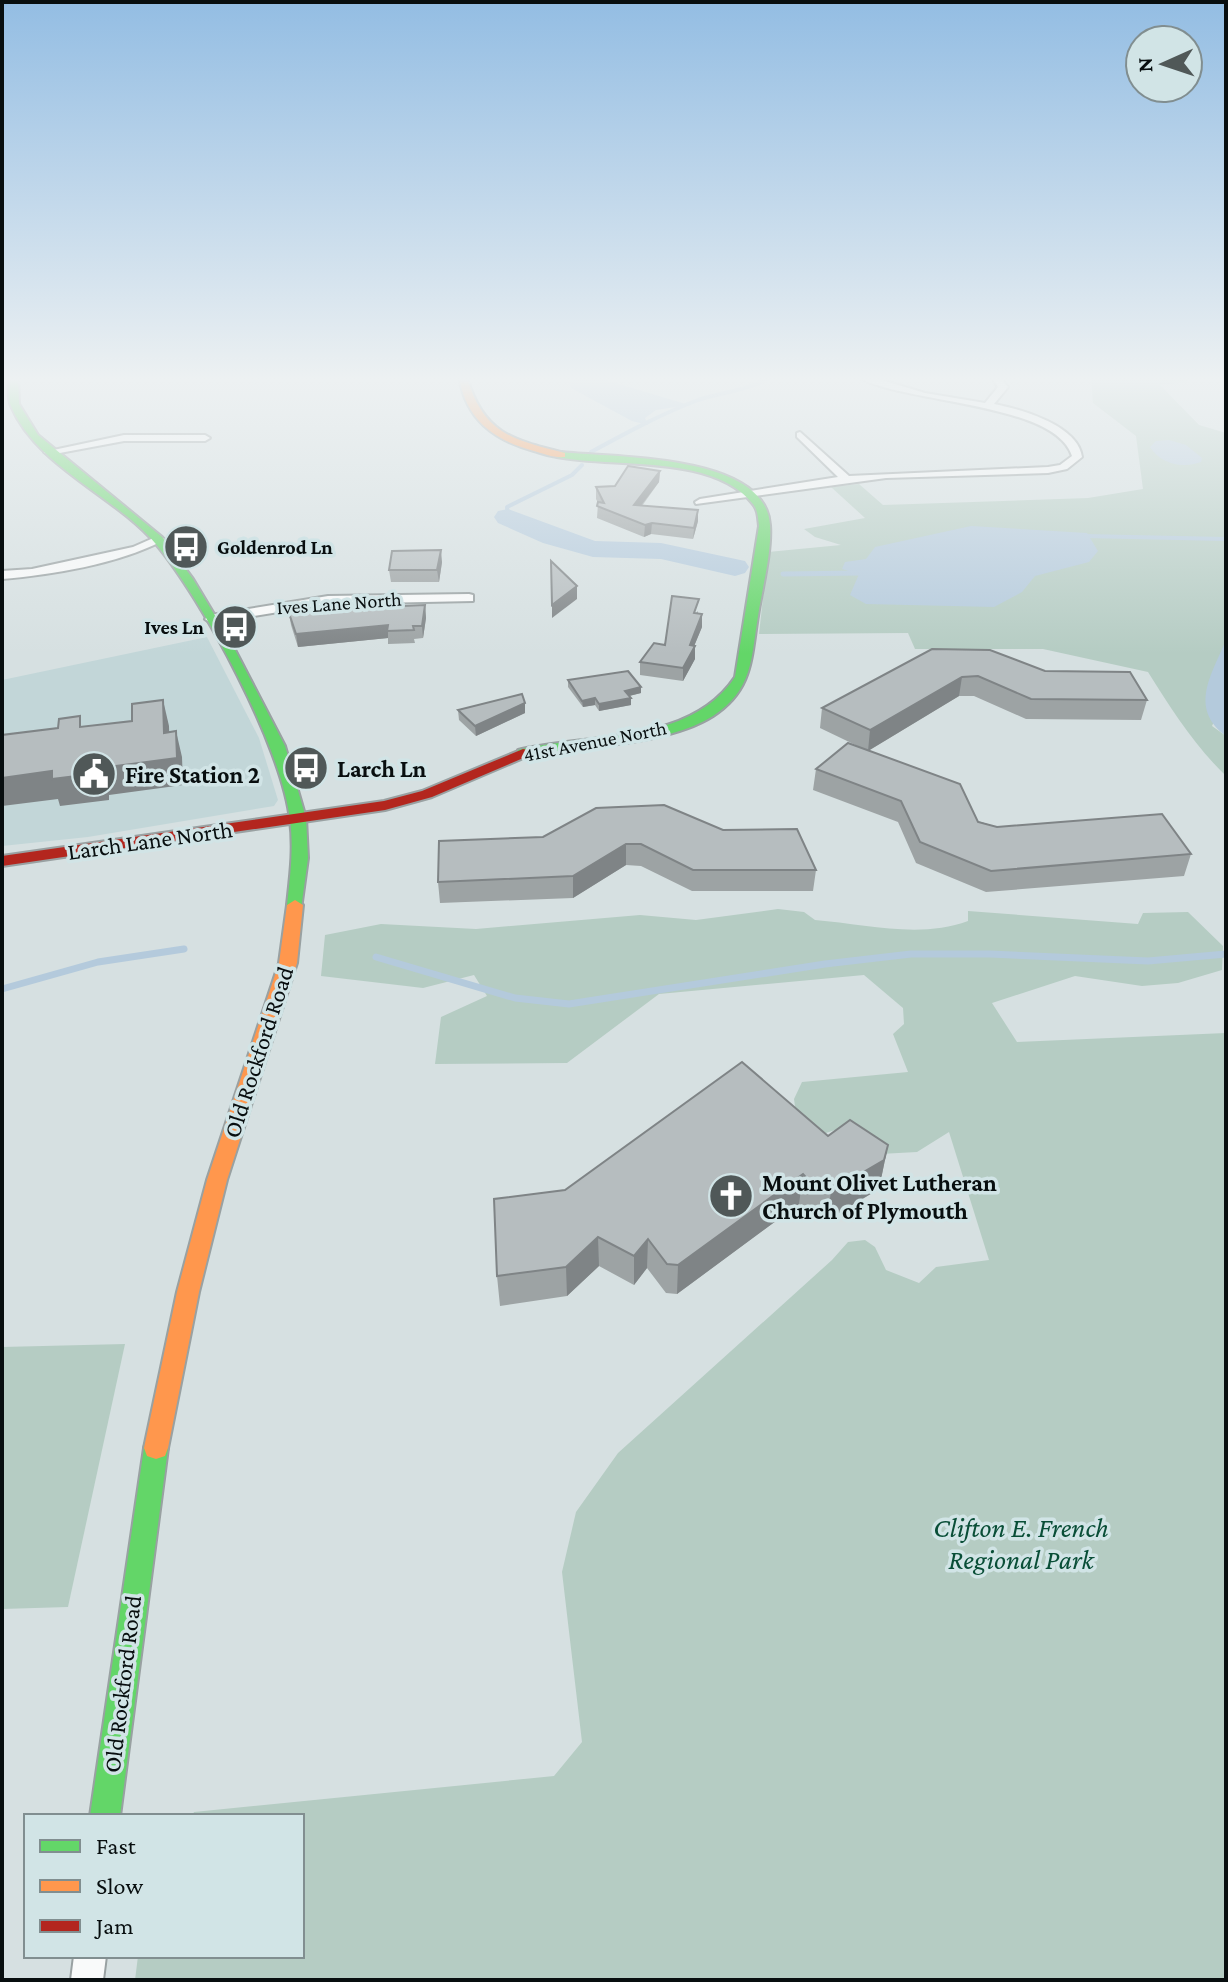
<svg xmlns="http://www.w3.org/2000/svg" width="1228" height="1982" font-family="'Crimson Pro',serif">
	<rect width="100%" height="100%" fill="#d6e0e1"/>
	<!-- built -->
	<polygon fill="#c2d6d8" points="207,637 259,738 278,800 274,806 88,837 2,846 2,680"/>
	<!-- green -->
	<g fill="#b5ccc3">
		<path d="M1091 377H1190L1187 382 1160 385 1199 425 1226 433V694L1212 726 1226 736V776C1195 746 1171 709 1148 672L1043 649H915L908 633 759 634 768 552 841 545 815 537 804 529 865 518 831 487 859 484 883 505 1088 498 1143 489 1136 436 1093 403Z"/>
		<path d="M778 909 804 912 815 920C865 924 920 939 968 921V911L1138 924 1143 913 1188 912 1223 946 1222 970 1178 983 1142 986 1075 976 992 1003 1017 1042 1226 1033V1980H135L138 1956H302V1816H192L194 1812 554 1776 582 1742 562 1572 576 1512 618 1453 832 1260 848 1242 865 1240 875 1247 886 1270 919 1283 936 1267 989 1260 949 1132 917 1152 880 1154 844 1127 820 1135 796 1114 794 1099 802 1082 908 1072 893 1034 904 1024 903 1008 864 975 659 994 567 1063 435 1064 441 1017 487 996 474 975 423 988 321 976 325 935 381 924 476 929 640 915 696 920Z"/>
		<polygon points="125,1344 68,1607 2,1609 2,1347"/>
	</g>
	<!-- water -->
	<g fill="#b4cadc">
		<polygon points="580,377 595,377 689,405 656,410 645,418 648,425 632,421 571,388 569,382"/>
		<path d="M1169 440 1186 445 1202 458 1201 462C1182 469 1161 464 1150 447L1156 441Z"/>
		<polygon points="971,526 1087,533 1098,551 1089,562 1035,576 1022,592 994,607 866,604 850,595 859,574 842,569 845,562 866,559 875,547"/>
		<path d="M1226 640V736C1188 708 1212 674 1226 640Z"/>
	</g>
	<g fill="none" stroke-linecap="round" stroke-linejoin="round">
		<!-- stream-far2 -->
		<g stroke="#b4cadc" stroke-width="4">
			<path d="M591 452C626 433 661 414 698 400 721 392 749 391 769 377"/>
			<polyline points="508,517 507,507 572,475 582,465"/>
			<polyline points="1083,536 1226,539"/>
		</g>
		<!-- stream-far1 -->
		<polyline stroke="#b4cadc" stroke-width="5" points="783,574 861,573"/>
		<!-- stream -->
		<g stroke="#b4cadc" stroke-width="7">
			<polyline points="376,957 515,998 569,1004 825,964 911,954 990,954 1148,961 1226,954"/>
			<polyline points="2,989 98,962 184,949"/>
		</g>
		<!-- river -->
		<polygon fill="#b4cadc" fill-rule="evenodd" points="508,509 595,541 661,543 745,561 749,567 745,573 735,576 661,559 593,557 543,543 498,523 494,517 498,511"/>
		<!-- street casing -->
		<g stroke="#99a1a2" stroke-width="4">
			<g id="street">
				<path d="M857 377H872L925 393 985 403 998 387 991 377H1000L1008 387 994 404C1020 409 1078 425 1082 457L1067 469 1048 473 886 478 696 504 695 502 700 499 838 477 797 437V433L800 432 849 476 1048 467 1060 465 1072 456C1055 402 906 404 857 377Z"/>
				<polygon points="124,435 205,435 210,438 205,441 124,441 49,455 44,452"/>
				<path d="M158 536 164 539 162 541C118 564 51 575 2 579V571L32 569 133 547Z"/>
				<polygon points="469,594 473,595 473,601 328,604 211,623 205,619 211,615 328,596"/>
				<polygon points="74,1956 106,1956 103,1980 71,1980"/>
			</g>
		</g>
		<!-- fast casing -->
		<g stroke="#99a1a2" stroke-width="4">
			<g id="fast">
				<path d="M9 377H18L19 404 38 435 162 537 193 579 232 644 285 746 306 818 308 858 301 909 295 910 287 905C290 877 294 849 290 820 282 747 203 600 155 543 115 496 36 466 11 406 7 398 9 386 9 377Z"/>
				<path d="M561 452C612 458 766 453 770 525 772 552 762 589 758 616 751 659 753 690 713 716 666 746 578 746 523 757L518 756V750C589 733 690 745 735 677L759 526C758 518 758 509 752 503 713 454 613 468 557 457V453Z"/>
				<polygon points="156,1437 165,1440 168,1448 120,1816 90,1816 144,1448 147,1440"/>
			</g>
		</g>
		<!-- slow casing -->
		<g stroke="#99a1a2" stroke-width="4">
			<g id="slow">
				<path d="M459 377H467C483 433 512 440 565 453V457C554 458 544 454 534 451 493 440 466 419 459 377Z"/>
				<polygon points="295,900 303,905 297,963 227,1180 199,1292 168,1448 165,1456 156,1459 147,1456 144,1448 177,1292 207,1180 279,963 287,905"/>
			</g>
		</g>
		<!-- jam casing -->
		<g stroke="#99a1a2" stroke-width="4">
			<polygon id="jam" points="523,749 528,750 528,756 432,797 385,810 2,866 2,856 384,801 422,791"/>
		</g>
		<!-- street -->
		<use href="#street" fill="#f9fafa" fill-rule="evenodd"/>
		<!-- fast -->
		<use href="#fast" fill="#63d668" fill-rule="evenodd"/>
		<!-- slow -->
		<use href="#slow" fill="#ff974d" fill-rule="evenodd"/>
		<!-- jam -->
		<use href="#jam" fill="#b3261e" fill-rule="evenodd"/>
	</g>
	<!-- wall -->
	<g fill="#9da3a4">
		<polygon points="660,471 659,482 642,506 698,521 693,539 651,534 644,537 597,518 598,503 596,499 596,487 615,486"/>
		<polygon points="442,562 439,582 391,582 389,570"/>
		<polygon points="425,605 426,618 423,638 414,639 415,643 388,644 388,638 298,647 291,625 289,613"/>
		<polygon points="698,611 698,614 702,627 694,646 695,659 683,681 640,675 640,662 665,645"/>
		<polygon points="932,649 1045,671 1147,700 1141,720 1026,719 974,696 959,696 868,751 820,728 822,708"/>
		<polygon points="568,680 641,687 641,693 629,696 631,698 631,705 599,711 595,705 583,707 568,687"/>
		<polygon points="525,703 525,713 476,736 459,720 458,710"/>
		<polygon points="816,769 997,827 1191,854 1184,876 986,892 916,863 898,822 813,790"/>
		<polygon points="596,808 816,870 813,891 692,891 641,866 626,865 573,898 440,903 438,882 543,837"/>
		<polygon points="828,1136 888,1145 879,1189 827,1220 813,1218 799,1204 677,1294 666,1293 647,1268 634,1285 599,1266 567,1296 500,1306 497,1276 565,1190"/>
	</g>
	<!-- shaded-wall -->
	<g fill="#7f8486">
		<polygon points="660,471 659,482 633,516 634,505"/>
		<polygon points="698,510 698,521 693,539 694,528"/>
		<polygon points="652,523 651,534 644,537 645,525"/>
		<polygon points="441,550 442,562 439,582 437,570"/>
		<polygon points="577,586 577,599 552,618 552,605"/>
		<polygon points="425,605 426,618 423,638 422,626"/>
		<polygon points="702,614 702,627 690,656 695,646 695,659 683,681 683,668 690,645"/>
		<polygon points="388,625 388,638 298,647 296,634"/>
		<polygon points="962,677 959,696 868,751 870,730"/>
		<polygon points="641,687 641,693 625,697 625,691"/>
		<polygon points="595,698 595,705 583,707 582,701"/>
		<polygon points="631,698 631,705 599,711 599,704"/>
		<polygon points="163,700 169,726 170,759 164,733"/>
		<polygon points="525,703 525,713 476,736 475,726"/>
		<polygon points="176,731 182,757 183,785 109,795 109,800 60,806 58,799 2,806 2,778 52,771 101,768"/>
		<polygon points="626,844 626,865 573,898 573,876"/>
		<polygon points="888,1145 879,1189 827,1220 831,1191"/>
		<polygon points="803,1174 799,1204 677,1294 678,1265"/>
		<polygon points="598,1237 599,1266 567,1296 566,1267"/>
		<polygon points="648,1239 647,1268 634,1285 634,1256"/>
	</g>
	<!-- building -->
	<g fill="#b6bdbf" stroke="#7f8486" stroke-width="2">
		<polygon points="628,466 660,471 634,505 698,510 694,528 652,523 645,525 597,506 598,502 604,503 596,487 615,486"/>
		<polygon points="441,550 437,570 389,570 392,551"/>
		<polygon points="551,561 577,586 552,605"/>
		<polygon points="672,596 699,599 694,613 702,614 690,645 695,646 683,668 640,662 654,643 665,645"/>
		<polygon points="425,605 422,626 413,626 414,630 387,631 388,625 296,634 289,613 336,607 337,609"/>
		<polygon points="932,649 990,650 1045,671 1130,672 1147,700 1031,699 978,676 962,677 870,730 822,708"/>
		<polygon points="628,671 641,687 625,691 631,698 599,704 595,698 582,701 568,680"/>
		<polygon points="522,694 525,703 475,726 458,710"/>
		<polygon points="163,700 164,733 176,731 177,758 101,768 101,773 52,779 52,771 2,778 2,735 58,728 59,719 80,716 80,727 132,721 132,704"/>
		<polygon points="848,743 960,784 978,822 997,827 1162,814 1191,854 991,871 920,842 901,801 816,769"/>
		<polygon points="664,805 723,830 797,829 816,870 693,870 641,844 626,844 573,876 438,882 439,841 543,837 596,808"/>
		<polygon points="742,1062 828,1136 850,1120 888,1145 884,1160 831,1191 817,1189 803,1174 678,1265 667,1264 648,1239 634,1256 598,1237 566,1267 497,1276 494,1199 565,1190"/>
	</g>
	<!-- sky -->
	<linearGradient id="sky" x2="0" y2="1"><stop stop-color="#93bde3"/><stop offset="0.58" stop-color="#edf1f2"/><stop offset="1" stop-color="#edf1f2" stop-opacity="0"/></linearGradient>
	<rect width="1228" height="654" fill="url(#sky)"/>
	<!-- icons -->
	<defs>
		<g id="bus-disc" transform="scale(2.3)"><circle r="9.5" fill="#505858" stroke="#d1e4e6"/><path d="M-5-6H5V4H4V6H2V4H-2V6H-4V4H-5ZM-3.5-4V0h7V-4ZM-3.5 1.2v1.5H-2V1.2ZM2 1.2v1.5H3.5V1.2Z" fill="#fff"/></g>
		<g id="civic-disc" transform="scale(2.3)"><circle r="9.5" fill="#505858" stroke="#d1e4e6"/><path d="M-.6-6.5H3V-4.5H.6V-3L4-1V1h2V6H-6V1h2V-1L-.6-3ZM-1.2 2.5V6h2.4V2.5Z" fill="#fff"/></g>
		<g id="church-disc" transform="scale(2.3)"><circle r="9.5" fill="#505858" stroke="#d1e4e6"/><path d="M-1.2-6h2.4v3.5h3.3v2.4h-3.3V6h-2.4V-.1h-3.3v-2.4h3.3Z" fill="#fff"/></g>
	</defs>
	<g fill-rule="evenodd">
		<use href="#bus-disc" x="186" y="547"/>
		<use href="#bus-disc" x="235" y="627"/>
		<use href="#bus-disc" x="306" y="768"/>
		<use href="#civic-disc" x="94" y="774"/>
		<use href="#church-disc" x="731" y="1196"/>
	</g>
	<g text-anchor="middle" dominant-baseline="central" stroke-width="7" stroke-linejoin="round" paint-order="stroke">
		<!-- far-poi labels -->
		<g font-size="20" font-weight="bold" fill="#080e0f" stroke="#d1e4e6" text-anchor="start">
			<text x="217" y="547">Goldenrod Ln</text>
			<text x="204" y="627" text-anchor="end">Ives Ln</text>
		</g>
		<!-- far-street labels -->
		<g font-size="20" fill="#080e0f" stroke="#d1e4e6">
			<text transform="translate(339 603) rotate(-4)">Ives Lane North</text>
			<text transform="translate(595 741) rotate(-11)">41st Avenue North</text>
		</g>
		<!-- poi labels -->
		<g font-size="24" font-weight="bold" fill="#080e0f" stroke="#d1e4e6" text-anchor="start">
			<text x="337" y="768">Larch Ln</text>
			<text x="125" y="774">Fire Station 2</text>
			<text x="762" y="1182">Mount Olivet Lutheran<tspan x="762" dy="28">Church of Plymouth</tspan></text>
		</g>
		<!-- street labels -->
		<g font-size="24" fill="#080e0f" stroke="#d1e4e6">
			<text transform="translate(150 840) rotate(-8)">Larch Lane North</text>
			<text transform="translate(258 1052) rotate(-72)">Old Rockford Road</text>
			<text transform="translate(122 1684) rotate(-83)">Old Rockford Road</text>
		</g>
		<!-- near-park labels -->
		<g font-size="28" font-style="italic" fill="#094e37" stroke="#d1e4e6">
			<text x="1021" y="1527">Clifton E. French<tspan x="1021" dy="32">Regional Park</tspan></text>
		</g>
	</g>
	<!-- border -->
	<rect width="1228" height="1982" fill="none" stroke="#080e0f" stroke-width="8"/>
	<!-- legend -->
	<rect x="24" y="1814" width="280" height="144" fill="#d1e4e6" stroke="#818e90" stroke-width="2"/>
	<rect x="40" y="1840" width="40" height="12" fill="#63d668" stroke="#818e90" stroke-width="2"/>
	<text x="96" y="1854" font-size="24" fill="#080e0f">Fast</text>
	<rect x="40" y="1880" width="40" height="12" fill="#ff974d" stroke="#818e90" stroke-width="2"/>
	<text x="96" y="1894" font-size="24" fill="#080e0f">Slow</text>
	<rect x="40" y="1920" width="40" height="12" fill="#b3261e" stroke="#818e90" stroke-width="2"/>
	<text x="96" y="1934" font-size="24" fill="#080e0f">Jam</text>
	<!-- north arrow -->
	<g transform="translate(1164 64) rotate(267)"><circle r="38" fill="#d1e4e6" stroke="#818e90" stroke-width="2"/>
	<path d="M0-6L14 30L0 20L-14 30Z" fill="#505858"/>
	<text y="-12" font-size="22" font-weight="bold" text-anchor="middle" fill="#080e0f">N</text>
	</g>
</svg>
